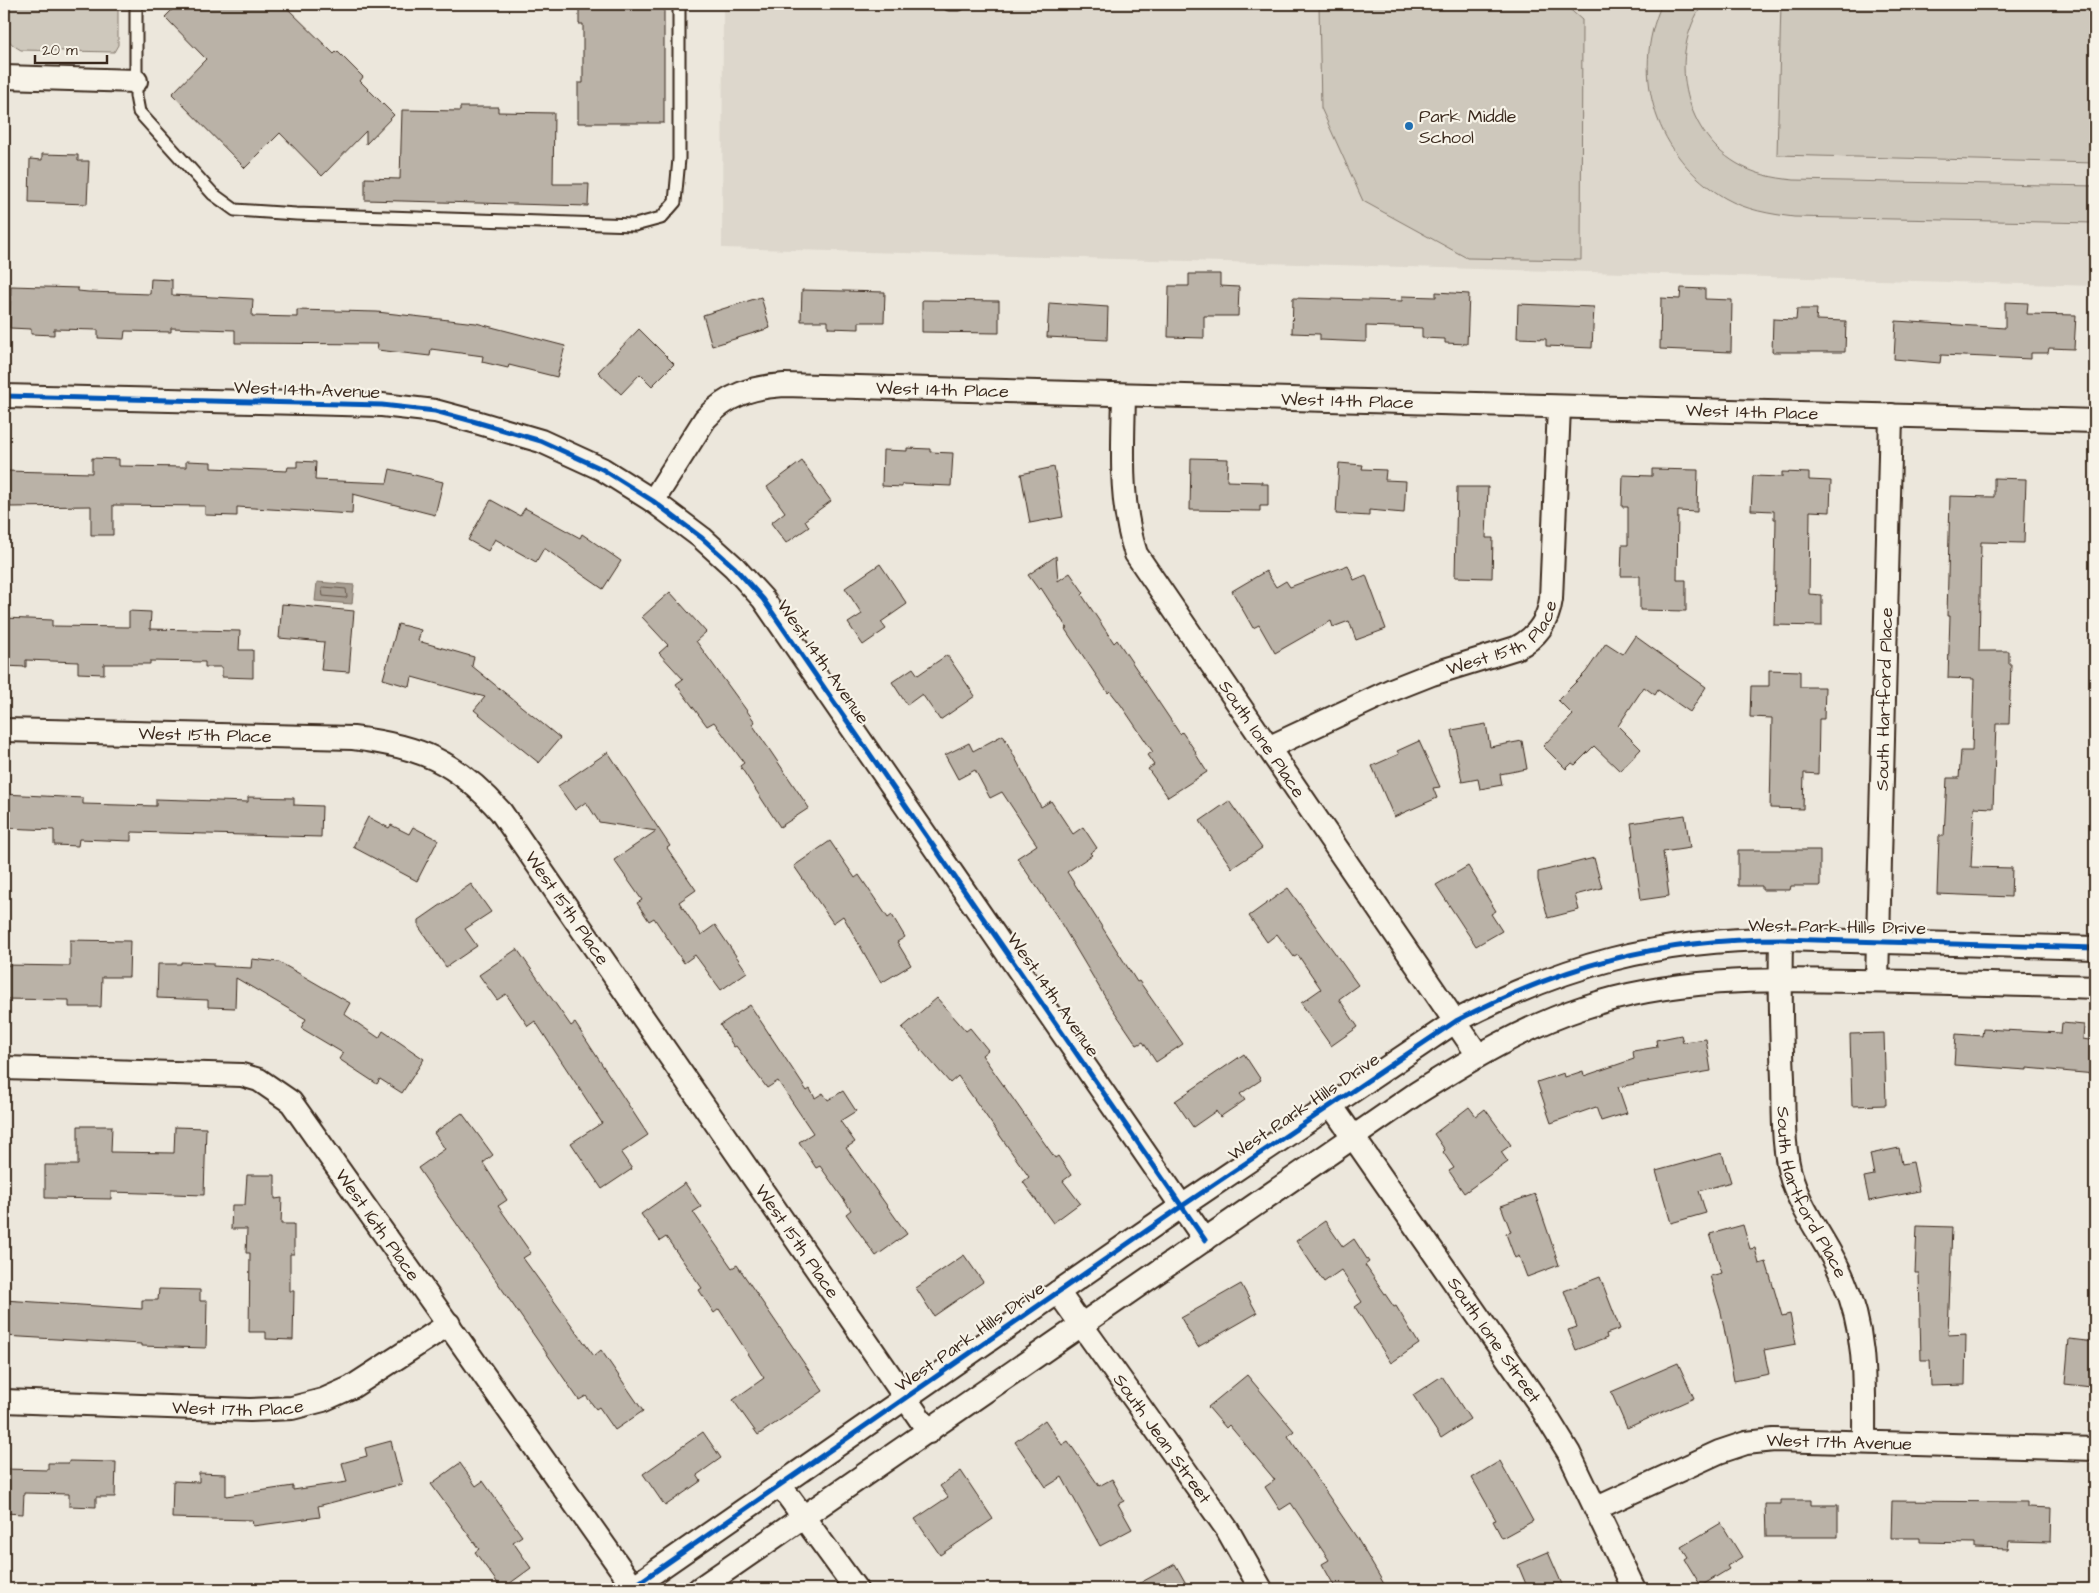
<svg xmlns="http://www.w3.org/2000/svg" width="2099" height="1593" font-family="'Architects Daughter',sans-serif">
	<rect width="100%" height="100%" fill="#ece7dc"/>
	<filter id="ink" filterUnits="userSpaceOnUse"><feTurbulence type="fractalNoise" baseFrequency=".02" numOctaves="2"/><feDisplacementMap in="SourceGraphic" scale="10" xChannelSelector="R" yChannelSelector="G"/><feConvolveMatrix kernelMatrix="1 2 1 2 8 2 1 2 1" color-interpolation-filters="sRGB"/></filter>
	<g filter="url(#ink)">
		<!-- built -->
		<polygon fill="#ddd7cc" points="723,4 2095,4 2095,286 722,248"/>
		<!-- green -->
		<g fill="#cec8bc" stroke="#84796d">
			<path d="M4 4H118V45L114 52 21 50C0 39 4 26 4 4Z"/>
			<polygon points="1319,4 1564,4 1582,20 1581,260 1467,258 1363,201 1321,108"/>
			<path d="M1662 4H1703C1668 54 1683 131 1736 163 1754 174 1773 178 1794 180L2095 186V223L1794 217C1770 214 1746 210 1725 198 1657 158 1629 75 1662 4Z"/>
			<polygon points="1781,4 2095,4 2095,163 1777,155"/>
		</g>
		<!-- water -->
		<polygon fill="#a89f93" stroke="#7c7064" points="317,582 354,585 352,604 315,601"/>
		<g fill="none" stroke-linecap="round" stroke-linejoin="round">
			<!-- shore -->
			<polygon stroke="#67594d" stroke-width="1" points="324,587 346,589 347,597 345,598 323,596 322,589"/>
		</g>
		<!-- building -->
		<g fill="#bab2a7" stroke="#3b2a1e">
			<polygon points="178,4 283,4 334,54 337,51 363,77 360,81 394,115 366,144 366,131 322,176 280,133 245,168 172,94 206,59 165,17"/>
			<polygon points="579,4 664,4 664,123 578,123 578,83 583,83 583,24 579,24"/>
			<polygon points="460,107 498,107 498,112 554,113 553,184 589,184 588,206 365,200 365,178 400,179 402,110 460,111"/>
			<polygon points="42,154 78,155 78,161 89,161 87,204 29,202 30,159 42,160"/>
			<polygon points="1189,274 1220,274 1220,286 1239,287 1238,316 1204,316 1204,338 1168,337 1169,286 1189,286"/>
			<polygon points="151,279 172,280 172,295 253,299 252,316 297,317 297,310 377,312 476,323 565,346 557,377 509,365 508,368 482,362 483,356 431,349 430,356 377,350 378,344 235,343 235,330 171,328 171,332 125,331 124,339 98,338 98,330 54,329 54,335 31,334 31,329 10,328 11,286 78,288 78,291 88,292 150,294"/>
			<polygon points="1681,288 1705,289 1705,299 1732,300 1731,352 1660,349 1661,298 1680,299"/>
			<polygon points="802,290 885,292 884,322 859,322 859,329 828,328 828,321 801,321"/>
			<polygon points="1436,292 1469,294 1467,344 1445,343 1445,339 1422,338 1422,328 1366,326 1366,342 1320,340 1320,334 1292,333 1293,298 1402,301 1402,296 1436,297"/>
			<polygon points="761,297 770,328 712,346 703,315"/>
			<polygon points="922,300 999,301 999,333 922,332"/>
			<polygon points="2005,302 2028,303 2027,314 2076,315 2074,349 2049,348 2048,353 2031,353 2031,359 1941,355 1940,363 1894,359 1896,321 2005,328"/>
			<polygon points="1049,303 1108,307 1107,340 1047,337"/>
			<polygon points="1518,304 1594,307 1592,348 1546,346 1546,339 1517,338"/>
			<polygon points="1797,309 1817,309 1816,320 1846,321 1845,352 1772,352 1773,319 1796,320"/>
			<polygon points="639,329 674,364 652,386 640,374 621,394 598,372"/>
			<polygon points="907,448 930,449 930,452 953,453 951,486 902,484 902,487 882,486 883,450 907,451"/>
			<polygon points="92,458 119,459 119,466 186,467 186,461 211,462 211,468 287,471 288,467 297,467 297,461 316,462 315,480 387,483 390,469 443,482 435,515 353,494 352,514 237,507 237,516 205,515 205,506 113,505 113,535 91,535 91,506 10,507 10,499 4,499 4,471 92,473"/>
			<polygon points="1191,458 1228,459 1227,481 1262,482 1262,484 1268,484 1268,506 1260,506 1260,511 1190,510"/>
			<polygon points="802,461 831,501 805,520 809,527 786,543 771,523 785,512 767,487"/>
			<polygon points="1339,463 1363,465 1362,469 1386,470 1385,480 1406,481 1404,513 1369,510 1369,516 1336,514"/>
			<polygon points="1054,467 1063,517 1030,523 1021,474"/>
			<polygon points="1652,469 1698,470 1697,512 1678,511 1677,580 1686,580 1686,611 1640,610 1640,576 1621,576 1622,545 1628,545 1628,507 1622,507 1623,475 1652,476"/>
			<polygon points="1782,472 1809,473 1809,480 1831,481 1830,512 1810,511 1809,594 1822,595 1822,626 1774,625 1776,519 1774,519 1774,511 1751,510 1753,476 1782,477"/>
			<polygon points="1994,478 2026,479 2024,543 1981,542 1979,651 2009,651 2009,664 2011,664 2009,724 1996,724 1993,808 1974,807 1971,867 2012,868 2011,897 1937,894 1939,836 1944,836 1947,778 1959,778 1961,751 1972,751 1974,679 1948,678 1950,616 1947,616 1950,496 1994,497"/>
			<polygon points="1457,487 1488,487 1486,538 1493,538 1492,578 1455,577"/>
			<polygon points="491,500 520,516 525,508 580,538 582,534 621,561 603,589 544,548 536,562 495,539 488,551 468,540"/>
			<polygon points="1056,556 1058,581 1070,573 1084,593 1082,595 1114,643 1117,640 1168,716 1180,734 1182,732 1196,752 1195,753 1207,772 1168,797 1148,769 1154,765 1147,755 1153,752 1121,705 1110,691 1108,693 1065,629 1067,628 1041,588 1039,590 1028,575"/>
			<polygon points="880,564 907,604 881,622 886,629 863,645 848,623 862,614 845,588"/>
			<polygon points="1348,565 1354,580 1366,575 1386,629 1356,640 1349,621 1333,627 1331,621 1275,653 1259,625 1253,628 1232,591 1266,571 1276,587 1286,581 1290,587"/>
			<polygon points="670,592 706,632 696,641 755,722 752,724 809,808 780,827 740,766 744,763 714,722 707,726 676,684 683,679 659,653 668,645 642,617"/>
			<polygon points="282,604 354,611 349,672 321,670 324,642 279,638"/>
			<polygon points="129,611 151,612 150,629 240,631 239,650 253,650 253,678 222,677 222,667 205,667 205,662 150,661 150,664 104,664 104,674 78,673 78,662 26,660 26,667 4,666 4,618 52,620 52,626 129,627"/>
			<polygon points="398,624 421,630 418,641 474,657 472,666 560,738 539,763 474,710 485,697 412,677 410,687 383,679"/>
			<polygon points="1635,636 1706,687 1690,712 1658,690 1655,695 1644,687 1618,726 1641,749 1620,771 1594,746 1575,765 1572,763 1566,769 1543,746 1573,715 1558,700 1586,672 1606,643 1623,654"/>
			<polygon points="947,655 975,696 940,720 922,694 907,705 892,682 913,668 918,675"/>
			<polygon points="1769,670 1800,671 1800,687 1825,687 1824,719 1819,719 1818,774 1804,773 1803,809 1770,808 1772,718 1750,717 1751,686 1769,686"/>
			<polygon points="1486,724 1490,747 1522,741 1527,769 1500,774 1502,785 1480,789 1478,779 1462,782 1452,730"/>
			<polygon points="1003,735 1041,807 1051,801 1073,834 1083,827 1097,848 1090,853 1092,855 1067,872 1137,982 1139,981 1183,1044 1156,1062 1143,1042 1137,1045 1108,1002 1056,915 1017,858 1037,845 1002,792 990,798 975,770 958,779 945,755 969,743 973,751"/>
			<polygon points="1419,741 1440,787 1433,788 1437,798 1394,817 1372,766 1399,754 1397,751"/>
			<polygon points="608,752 670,846 667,848 696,890 679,902 701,935 715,925 747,972 721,990 695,955 684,963 654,918 649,921 637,903 642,900 614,860 656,831 599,822 586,802 575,810 558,786"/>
			<polygon points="4,794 83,798 83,804 156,806 156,799 248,802 248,797 294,798 294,805 322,806 321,837 131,832 131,841 79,839 78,846 54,845 54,830 4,828"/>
			<polygon points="1229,801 1262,848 1232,868 1200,821"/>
			<polygon points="1685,815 1690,848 1663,852 1669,896 1641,900 1631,823"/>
			<polygon points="368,817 389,828 391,825 409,834 413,827 438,840 417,881 353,847"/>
			<polygon points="830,841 855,878 859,875 888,918 892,915 905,937 897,942 911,965 881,983 843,916 833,923 794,866"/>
			<polygon points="1738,850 1820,850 1820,886 1791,886 1790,890 1762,890 1762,886 1738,886"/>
			<polygon points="1594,858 1602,888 1575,895 1579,910 1548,918 1538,880 1538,872"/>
			<polygon points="1468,866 1496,911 1491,914 1502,931 1476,946 1436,885"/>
			<polygon points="471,884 491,912 465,929 477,946 446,967 419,927 419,920"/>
			<polygon points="1288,888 1358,985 1339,999 1358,1027 1331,1046 1301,1003 1321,989 1298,955 1294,957 1277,934 1267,942 1249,916"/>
			<polygon points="70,940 130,941 129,977 102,977 101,1007 69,1007 69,1000 4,999 4,965 70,966"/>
			<polygon points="517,949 571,1026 575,1023 648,1135 621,1153 632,1169 602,1189 571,1143 602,1123 535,1021 528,1026 506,994 497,1000 479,975"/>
			<polygon points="252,959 279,962 350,1003 344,1014 347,1016 379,1038 383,1031 424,1059 402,1093 380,1079 377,1084 339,1059 343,1053 301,1028 306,1019 236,978 235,1008 208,1007 208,1000 157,998 158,964 181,964 181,962 213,963 213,966 251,968"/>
			<polygon points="937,998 966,1031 970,1028 988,1050 982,1055 1055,1158 1058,1156 1071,1175 1063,1181 1080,1203 1053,1223 1023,1182 1029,1177 958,1076 950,1083 902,1028"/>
			<polygon points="750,1005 807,1091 810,1089 815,1098 823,1093 828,1100 843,1091 856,1111 840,1121 855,1142 846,1148 907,1234 876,1256 846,1214 851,1210 820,1166 816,1168 799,1142 813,1133 778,1081 767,1088 736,1046 734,1047 720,1025"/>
			<polygon points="2062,1023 2084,1025 2083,1039 2095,1041 2095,1074 2027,1068 2027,1070 1954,1065 1956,1034 1982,1036 1983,1029 2061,1033"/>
			<polygon points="1884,1033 1886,1105 1852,1106 1850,1034"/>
			<polygon points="1681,1035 1683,1042 1706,1039 1711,1071 1618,1087 1627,1113 1601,1121 1596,1107 1551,1123 1537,1082 1564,1073 1565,1077 1583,1071 1584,1076 1634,1059 1633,1051 1657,1047 1656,1040"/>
			<polygon points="1244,1054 1261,1080 1240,1094 1245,1100 1220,1117 1216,1111 1193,1127 1175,1101"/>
			<polygon points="1469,1107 1476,1116 1485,1109 1511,1145 1501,1152 1508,1162 1464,1193 1449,1171 1454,1168 1443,1152 1445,1150 1434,1134"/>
			<polygon points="462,1113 493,1155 483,1163 507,1200 498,1206 531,1253 523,1258 594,1356 601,1350 643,1411 615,1430 599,1407 596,1409 586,1396 579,1400 418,1168 445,1149 434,1133"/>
			<polygon points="78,1126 112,1126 111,1152 174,1153 175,1127 206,1128 204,1195 111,1192 111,1199 45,1198 45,1165 78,1165"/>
			<polygon points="1899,1148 1902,1164 1913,1162 1919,1191 1869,1201 1864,1177 1874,1175 1870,1154"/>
			<polygon points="1722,1153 1731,1182 1699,1191 1706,1213 1671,1223 1656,1171"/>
			<polygon points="247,1175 275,1175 275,1199 282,1198 281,1224 294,1224 294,1254 290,1254 290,1291 294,1291 293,1340 266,1339 266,1332 249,1332 250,1253 246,1253 247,1229 231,1229 232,1205 245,1205"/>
			<polygon points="685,1183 701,1207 693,1212 732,1268 737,1265 823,1391 758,1435 733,1400 764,1378 719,1309 714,1313 699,1290 702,1288 666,1237 660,1241 641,1214"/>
			<polygon points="1535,1194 1559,1265 1527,1277 1519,1256 1515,1258 1506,1234 1511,1232 1501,1206"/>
			<polygon points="1325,1221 1343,1247 1354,1239 1369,1262 1365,1265 1394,1307 1396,1306 1419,1344 1391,1363 1355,1307 1362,1302 1341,1270 1324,1282 1296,1241"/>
			<polygon points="1743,1225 1750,1249 1755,1248 1759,1264 1766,1262 1782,1316 1790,1314 1796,1344 1764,1350 1769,1374 1734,1381 1721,1312 1710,1276 1722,1273 1710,1234"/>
			<polygon points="1917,1226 1952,1227 1948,1335 1966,1334 1965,1385 1931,1386 1930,1360 1921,1360 1919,1273 1915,1273"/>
			<polygon points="964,1255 983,1282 934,1316 916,1288"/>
			<polygon points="1600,1277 1620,1329 1606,1334 1607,1338 1576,1350 1568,1330 1577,1327 1564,1291"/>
			<polygon points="1241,1284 1257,1313 1198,1347 1181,1318"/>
			<polygon points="159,1289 200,1290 200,1301 207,1301 206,1348 141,1346 141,1344 4,1336 4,1300 142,1309 142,1300 158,1300"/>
			<polygon points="2069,1339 2095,1342 2095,1379 2091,1379 2091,1387 2065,1384"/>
			<polygon points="1678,1363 1694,1398 1627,1428 1611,1392"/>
			<polygon points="1247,1375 1294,1431 1288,1436 1357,1538 1387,1589 1336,1589 1322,1564 1329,1560 1291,1503 1280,1510 1265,1487 1275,1480 1229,1425 1226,1428 1208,1407"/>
			<polygon points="1442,1376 1470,1419 1441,1438 1413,1395"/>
			<polygon points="1045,1420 1062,1445 1068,1441 1099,1486 1112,1479 1124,1501 1118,1504 1132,1529 1100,1546 1062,1477 1046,1487 1015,1442"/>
			<polygon points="703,1432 721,1458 697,1475 701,1481 665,1506 643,1474"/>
			<polygon points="391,1441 402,1484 318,1506 320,1517 253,1526 252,1520 172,1518 173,1481 199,1482 199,1473 226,1474 226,1496 293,1486 293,1490 347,1482 342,1463 367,1456 365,1448"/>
			<polygon points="69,1461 116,1462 115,1497 96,1497 96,1507 69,1506 69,1494 24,1493 23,1514 4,1513 4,1469 48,1470 48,1463 69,1463"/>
			<polygon points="1500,1461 1533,1521 1502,1538 1493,1521 1496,1520 1472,1478"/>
			<polygon points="460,1463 476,1486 483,1481 522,1536 513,1542 531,1568 502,1589 475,1552 479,1549 431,1484"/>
			<polygon points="961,1471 993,1519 940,1555 915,1519 948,1497 940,1486"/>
			<polygon points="1781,1500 1811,1500 1811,1505 1838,1505 1838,1537 1766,1537 1765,1504 1781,1504"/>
			<polygon points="1892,1501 2027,1502 2027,1507 2052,1508 2051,1542 2009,1541 2008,1549 1974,1548 1974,1543 1920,1542 1920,1538 1891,1538"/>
			<polygon points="1721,1523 1742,1557 1727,1566 1729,1569 1701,1586 1685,1560 1688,1558 1681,1547"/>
			<polygon points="1548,1552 1564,1589 1528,1589 1518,1565"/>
			<polygon points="1175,1564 1189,1589 1129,1589"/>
		</g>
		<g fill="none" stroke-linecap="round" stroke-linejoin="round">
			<!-- service casing -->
			<g stroke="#3b2a1e" stroke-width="15">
				<g id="service">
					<polyline points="136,4 136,96 139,112 213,194 235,210 296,214 635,225 661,218 675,202 679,159 679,4"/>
					<polyline points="949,4 959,4"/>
				</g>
			</g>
			<!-- minor casing -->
			<g stroke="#3b2a1e" stroke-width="26">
				<g id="minor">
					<polyline points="4,77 136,81"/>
					<path id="s1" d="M1124 395C1123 449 1119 502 1136 554L1478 1055"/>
					<polyline points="4,396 382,405 435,411 476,422 541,441 602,469 653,501 702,538 734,567 763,599 1205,1240"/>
					<path id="s2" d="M653 501 705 419C727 395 752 387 784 385L2095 421"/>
					<path id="s3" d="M4 730 353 738C419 746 456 761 501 812L929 1432"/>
					<path id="s4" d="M1270 747 1394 689 1432 674 1516 648C1536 638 1548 622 1551 599L1559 407"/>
					<path id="s5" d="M1781 939C1780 986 1781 1032 1783 1079 1784 1112 1782 1148 1792 1180 1805 1218 1830 1246 1844 1281 1867 1333 1864 1386 1864 1441"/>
					<path id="s6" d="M1877 981 1891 415"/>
					<path id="s7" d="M4 1068 242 1075 259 1080 291 1102 635 1589"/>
					<path id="s8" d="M1331 1105 1537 1401 1569 1453 1634 1589"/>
					<path id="s9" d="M1058 1292 1227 1529 1261 1589"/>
					<path id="s10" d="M4 1401 250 1410 292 1408 323 1400 352 1387 449 1324"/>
					<polyline points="780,1485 856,1589"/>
					<path id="s11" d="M1597 1508 1719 1452 1746 1443 1774 1440 2095 1449"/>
					<path d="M630 1589 1182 1206 1456 1021C1563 965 1659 939 1781 939L2095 948"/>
					<path d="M699 1589 1417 1093C1471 1059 1524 1027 1585 1007 1672 978 1763 979 1854 981 1934 982 2015 985 2095 987"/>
				</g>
			</g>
			<!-- service -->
			<use href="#service" stroke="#f7f3e8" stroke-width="11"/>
			<!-- minor -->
			<use href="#minor" stroke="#f7f3e8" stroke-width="22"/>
			<!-- cycleway casing -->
			<g stroke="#f7f3e8" stroke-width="8">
				<g id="cycleway">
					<polyline points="4,396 382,405 435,411 476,422 541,441 602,469 653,501 702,538 734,567 763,599 1205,1240"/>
					<path d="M630 1589 1182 1206 1456 1021C1563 965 1659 939 1781 939L2095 948"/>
				</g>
			</g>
			<!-- cycleway -->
			<use href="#cycleway" stroke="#0057b8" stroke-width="5"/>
		</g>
	</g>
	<!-- markers -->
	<circle fill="#1f6fb2" stroke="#f7f3e8" stroke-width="2" cx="1409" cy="126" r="5"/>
	<g text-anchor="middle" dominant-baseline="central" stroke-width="4.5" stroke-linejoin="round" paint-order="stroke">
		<!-- poi labels -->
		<g font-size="18" fill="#3b2a1e" stroke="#f7f3e8" text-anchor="start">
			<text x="1419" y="116">Park Middle<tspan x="1419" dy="21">School</tspan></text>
		</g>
		<!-- street labels -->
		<g font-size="18" fill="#3b2a1e" stroke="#f7f3e8">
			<text transform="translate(307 390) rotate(2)">West 14th Avenue</text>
			<text stroke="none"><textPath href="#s2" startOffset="344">West 14th Place</textPath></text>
			<text stroke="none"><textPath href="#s2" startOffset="749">West 14th Place</textPath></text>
			<text stroke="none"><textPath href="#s2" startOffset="1154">West 14th Place</textPath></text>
			<text stroke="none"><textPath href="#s4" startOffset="260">West 15th Place</textPath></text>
			<text transform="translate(823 662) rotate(55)">West 14th Avenue</text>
			<text stroke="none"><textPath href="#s6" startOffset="282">South Hartford Place</textPath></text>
			<text stroke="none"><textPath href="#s3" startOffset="201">West 15th Place</textPath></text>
			<text stroke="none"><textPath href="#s1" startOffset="384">South Ione Place</textPath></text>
			<text stroke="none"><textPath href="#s3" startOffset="636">West 15th Place</textPath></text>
			<text transform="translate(1837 927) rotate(1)">West Park Hills Drive</text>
			<text transform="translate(1053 995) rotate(55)">West 14th Avenue</text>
			<text transform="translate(1304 1107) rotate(-34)">West Park Hills Drive</text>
			<text stroke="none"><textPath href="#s5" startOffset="259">South Hartford Place</textPath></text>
			<text stroke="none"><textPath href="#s7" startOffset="445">West 16th Place</textPath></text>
			<text stroke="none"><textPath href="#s3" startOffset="1041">West 15th Place</textPath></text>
			<text transform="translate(970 1337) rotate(-35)">West Park Hills Drive</text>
			<text stroke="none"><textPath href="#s8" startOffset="286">South Ione Street</textPath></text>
			<text stroke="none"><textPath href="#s10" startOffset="234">West 17th Place</textPath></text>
			<text stroke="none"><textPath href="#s9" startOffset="180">South Jean Street</textPath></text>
			<text stroke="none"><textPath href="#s11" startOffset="256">West 17th Avenue</textPath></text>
		</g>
	</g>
	<!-- margin -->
	<rect width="2099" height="1593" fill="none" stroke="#f7f3e8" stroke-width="20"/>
	<rect x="10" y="10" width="2079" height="1573" fill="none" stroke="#3b2a1e" stroke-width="2" filter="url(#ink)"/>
	<!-- scale -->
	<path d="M35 55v8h72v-8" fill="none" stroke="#3b2a1e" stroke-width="2.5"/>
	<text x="42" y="55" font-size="15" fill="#3b2a1e" stroke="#f7f3e8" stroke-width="4" paint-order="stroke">20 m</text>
</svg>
